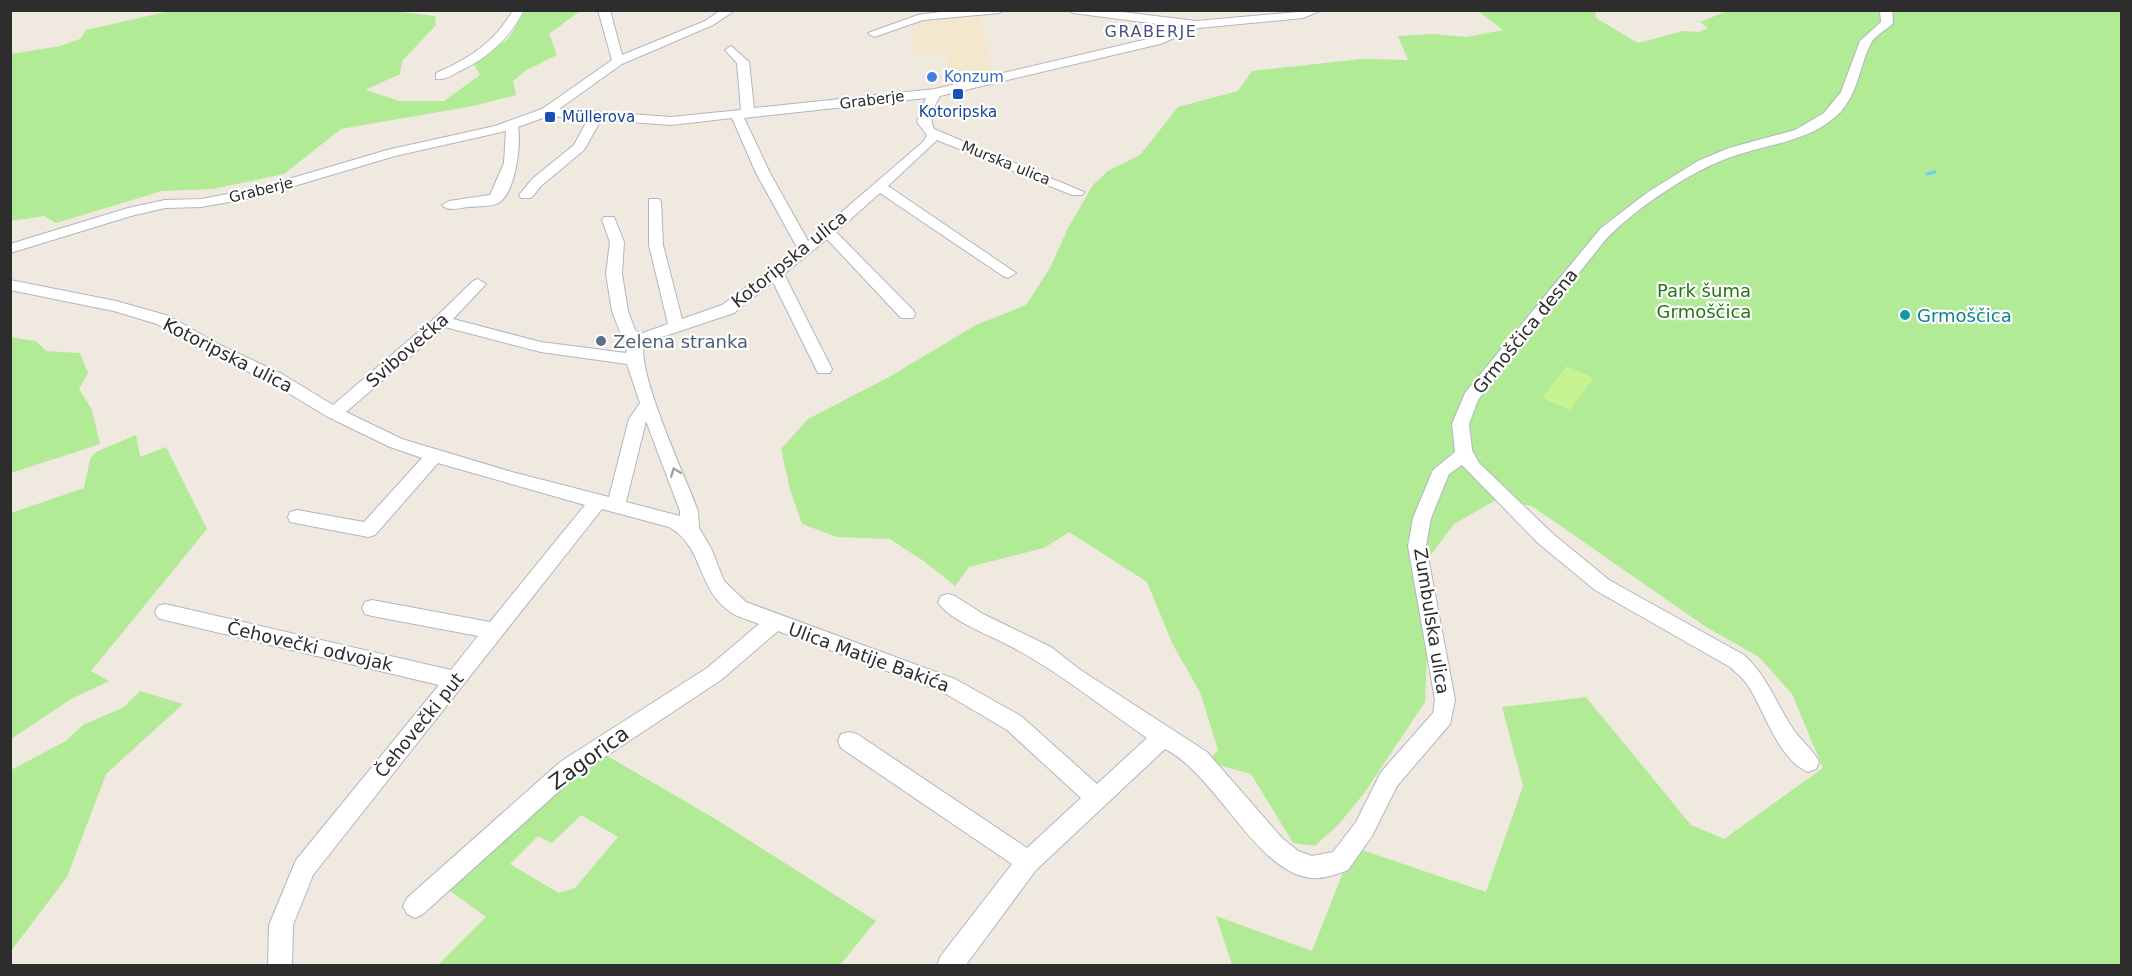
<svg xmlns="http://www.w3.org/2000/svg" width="2132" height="976" font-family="'DejaVu Sans',sans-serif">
	<rect width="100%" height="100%" fill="#f0e9df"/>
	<!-- education -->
	<polygon fill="#f3e8cd" points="979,15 993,70 967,75 965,70 949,71 947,54 913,56 912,25 925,20"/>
	<!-- green -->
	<g fill="#b1eb96" fill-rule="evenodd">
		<polygon points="385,10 435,16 436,25 402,61 400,74 365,90 400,101 444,101 480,75 473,63 508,39 525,11 580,11 549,34 557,55 525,71 513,81 516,95 473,106 341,129 284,174 213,189 162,191 56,223 44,216 11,221 11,54 60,46 80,39 86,30 170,11"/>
		<polygon points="1478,11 1595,11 1596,18 1638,43 1683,31 1699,32 1708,28 1700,22 1727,11 2121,11 2121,965 1232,965 1216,916 1312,951 1353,847 1486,892 1523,786 1502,707 1586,697 1691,825 1724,839 1823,768 1792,694 1759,657 1706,627 1532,506 1496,500 1454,524 1424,564 1427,651 1425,702 1365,792 1339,824 1315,846 1293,843 1251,774 1208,762 1218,750 1200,692 1173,645 1147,582 1069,532 1044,548 969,567 955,586 925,562 890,539 837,537 802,524 790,489 781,449 808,419 889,377 976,325 1026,305 1050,268 1068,228 1093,185 1108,171 1140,155 1178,107 1238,91 1252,71 1361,59 1408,60 1398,36 1434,34 1467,37 1503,30"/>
		<polygon points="10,337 36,341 46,351 80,353 88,373 79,389 92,410 100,444 11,473"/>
		<polygon points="136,435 140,457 166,447 207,529 91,671 109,681 71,699 11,739 11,513 84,488 90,459 96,452"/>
		<polygon points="140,691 183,704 106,774 67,877 11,951 11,770 66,741 83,725 124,707"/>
		<path d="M604 754 717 820 876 921 840 965 437 966 486 917 446 888 548 792ZM581 815 618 837 575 888 559 893 510 864 538 836 552 843Z"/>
	</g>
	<!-- pitch -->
	<polygon fill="#c7f391" points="1567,366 1594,378 1570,410 1542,398"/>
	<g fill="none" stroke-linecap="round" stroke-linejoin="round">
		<!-- stream -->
		<polyline stroke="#69cffb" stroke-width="3" points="1927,174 1935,172"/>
		<!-- minor casing -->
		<g stroke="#b3b5c2" stroke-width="2">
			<g id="minor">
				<path d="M513 10H524C509 39 488 58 458 72 451 76 444 80 436 79V73C469 59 495 42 513 10Z"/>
				<path d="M598 10H610L622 55 705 21 721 10 734 11 713 25 622 64 559 109 671 117 741 110 737 63 725 50 731 46 749 62 754 108 935 89 1152 38 1181 27 1073 13 1068 10H1106L1196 21 1322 10 1303 18 1198 28 1160 44 940 96C934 107 928 117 934 129L1084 192 1082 195H1072L937 140 888 186 1016 273 1008 278 1003 276 880 193 836 232 913 310 915 314 913 318H901L827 239 784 274 832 369 830 373H818L773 282 734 313 644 343C636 372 686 478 698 511L699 528 711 548 724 581 746 602 955 679 1021 716 1097 784 1147 738C1100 706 1055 668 1004 643 987 634 947 619 938 602L941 596 948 594 955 596 983 614 1051 647 1079 669 1207 752 1282 838 1298 851 1312 856 1333 852 1356 822 1381 772 1433 713 1435 700 1408 546 1413 518 1433 470 1455 452 1452 424 1465 393 1601 228 1648 192 1698 161 1729 148 1795 130 1824 113 1841 92 1860 41 1881 22 1880 10H1892L1893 23C1886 31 1874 35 1870 45 1858 70 1858 98 1834 118 1807 141 1770 144 1737 155 1695 168 1637 207 1606 239L1478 400 1469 424 1472 450 1479 463 1552 533 1609 580 1744 655C1767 676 1776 703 1793 729 1801 741 1813 749 1819 762L1816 769 1808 772C1778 760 1764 709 1747 684 1742 677 1735 672 1730 667L1595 590 1538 543 1462 465 1449 474 1431 518 1426 546 1455 700 1450 724 1397 786 1372 836 1348 870C1338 874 1323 879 1312 878 1257 874 1216 774 1165 749L1036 870 965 966H937L940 957 1012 864 841 748 838 741 841 734 849 732 857 734 1027 848 1081 798 1007 730 941 691 778 631 721 680 576 776 423 914 415 918 407 914 403 906 407 898 560 762 707 668 759 624C750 620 739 618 732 613 696 590 705 547 669 527L602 509 313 875 293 925 292 966H268L269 925 296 860 439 685 165 620 158 618 155 612 158 606 165 604 451 670 478 636 372 616 365 614 362 608 365 602 372 600 490 622 585 505 438 463 375 535 368 537 290 522 288 517 290 512 297 510 364 522 422 458 390 447 328 417 270 382 206 352 157 324 114 311 10 290V280L116 301 169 316 218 344 282 374 333 405 436 317 473 281 478 279 486 284 453 319 541 342 626 353 629 341 620 332 612 311 606 274 610 242 602 220 604 217H614L624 242 622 274 628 311 635 330 640 334 668 324 649 245V199H659L661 202 663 245 682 319 722 305 798 249 756 173 732 118 671 125 601 120 584 150 542 185 531 198H521L519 195 532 179 574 145 588 119 548 116 518 127C521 144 516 190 500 202 494 207 476 206 468 207 459 208 448 212 442 205L449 201 490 195 504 163 506 131 395 156 257 197 201 207 165 208 131 216 10 253V244L128 208 165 200 201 199 255 189 387 150 495 126 542 109 612 60ZM926 98 917 122 927 135 924 141 808 241 770 173 744 118ZM445 327 541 352 627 364 640 403 629 419 609 497 512 472 402 439 346 412ZM646 421 680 511V516L626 502Z"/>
				<polygon points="955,10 1004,10 999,13 923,20 874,37 868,33 918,15"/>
			</g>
		</g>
		<!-- minor -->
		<use href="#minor" fill="#fff" fill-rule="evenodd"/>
	</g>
	<!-- one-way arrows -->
	<defs><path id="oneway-chevron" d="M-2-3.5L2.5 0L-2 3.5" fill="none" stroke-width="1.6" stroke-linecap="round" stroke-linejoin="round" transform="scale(1.5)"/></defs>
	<use stroke="#a0a0a0" href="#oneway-chevron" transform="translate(675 472) rotate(-111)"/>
	<!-- markers -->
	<circle fill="#3f7fe0" stroke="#fff" stroke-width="2" cx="932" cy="77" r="6"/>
	<g fill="#1a4fb4" stroke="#fff" stroke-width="2">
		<rect x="952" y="88" width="12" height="12" rx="3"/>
		<rect x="544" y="111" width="12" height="12" rx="3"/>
	</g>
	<circle fill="#0f9aa8" stroke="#fff" stroke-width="2" cx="1905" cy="315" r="6"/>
	<circle fill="#5c6f8a" stroke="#fff" stroke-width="2" cx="601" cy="341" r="6"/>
	<g text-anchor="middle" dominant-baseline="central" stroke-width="4.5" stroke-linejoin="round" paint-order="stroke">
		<!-- far-shop labels -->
		<g font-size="15" fill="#366cbe" stroke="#fff" text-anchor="start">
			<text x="944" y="77">Konzum</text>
		</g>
		<!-- far-street labels -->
		<g font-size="15" fill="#2d2d2d" stroke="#fff">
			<text transform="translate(872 100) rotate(-7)">Graberje</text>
			<text transform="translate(1006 163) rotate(22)">Murska ulica</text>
			<text transform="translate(261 190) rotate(-14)">Graberje</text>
		</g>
		<!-- far-transit labels -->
		<g font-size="15" fill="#164399" stroke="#fff">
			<text x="958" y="112">Kotoripska</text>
			<text x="562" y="117" text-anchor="start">Müllerova</text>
		</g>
		<!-- far-neighbourhood labels -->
		<g font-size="16" letter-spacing="1.5" fill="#485184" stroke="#fff">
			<text x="1151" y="31">GRABERJE</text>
		</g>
		<!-- street labels -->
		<g font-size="18" fill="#2d2d2d" stroke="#fff">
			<text transform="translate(789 259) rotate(-39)">Kotoripska ulica</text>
			<text transform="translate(1525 331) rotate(-51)">Grmoščica desna</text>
			<text transform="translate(407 350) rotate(-41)">Svibovečka</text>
			<text transform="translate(228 355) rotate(27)">Kotoripska ulica</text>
			<text transform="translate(1432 621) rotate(81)">Zumbulska ulica</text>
			<text transform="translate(310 646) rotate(13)">Čehovečki odvojak</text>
			<text transform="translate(869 657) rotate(20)">Ulica Matije Bakića</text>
			<text transform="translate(419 725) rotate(-51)">Čehovečki put</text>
		</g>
		<!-- park labels -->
		<g font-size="18" fill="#247513" stroke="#fff">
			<text x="1704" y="290">Park šuma<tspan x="1704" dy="21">Grmoščica</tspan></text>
		</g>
		<!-- culture labels -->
		<g font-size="18" fill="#0d838f" stroke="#fff" text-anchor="start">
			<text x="1917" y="315">Grmoščica</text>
		</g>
		<!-- service labels -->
		<g font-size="18" fill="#4e5e75" stroke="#fff" text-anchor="start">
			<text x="613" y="341">Zelena stranka</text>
		</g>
		<!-- near-street labels -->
		<g font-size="21" fill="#2d2d2d" stroke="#fff">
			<text transform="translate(589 758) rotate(-36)">Zagorica</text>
		</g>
	</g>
	<!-- border -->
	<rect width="2132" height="976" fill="none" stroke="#2d2d2d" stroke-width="24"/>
</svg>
